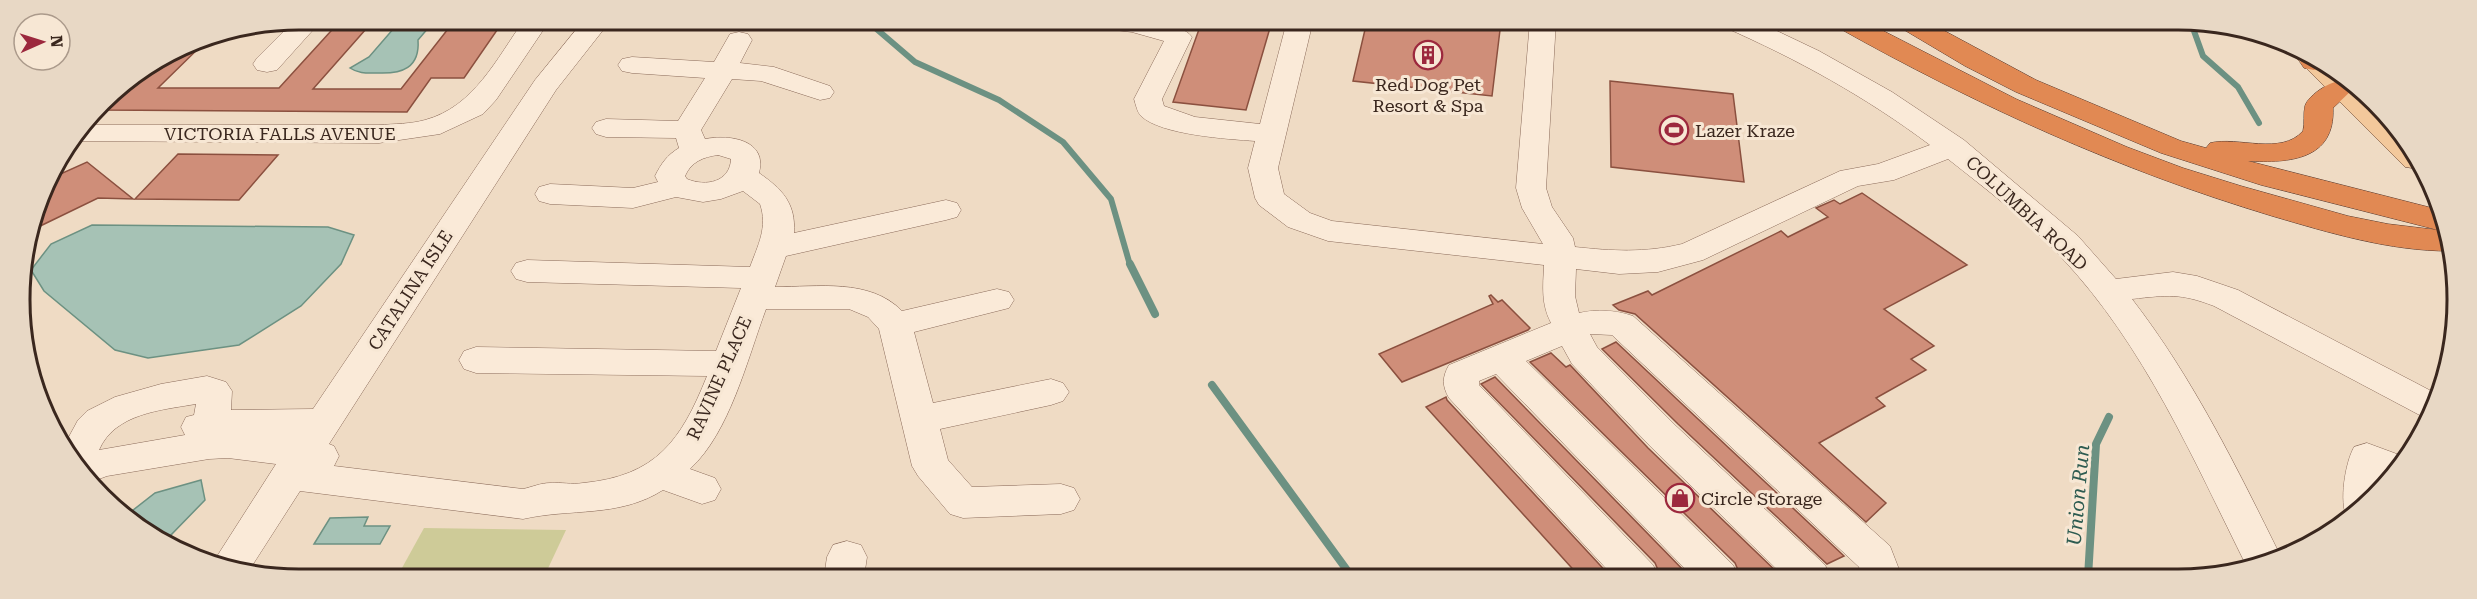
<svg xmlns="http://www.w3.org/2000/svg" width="2477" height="599" font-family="'Roboto Serif',serif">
	<rect width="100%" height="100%" fill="#efdbc4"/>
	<!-- green -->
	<polygon fill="#cecb98" points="424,528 566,530 544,577 397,577"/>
	<!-- water -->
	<g fill="#a6c2b5" stroke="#6c9182" stroke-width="1.5">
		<path d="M401 20H435L418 40C420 68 402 74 378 73 367 73 359 74 350 68L369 57Z"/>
		<polygon points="92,225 328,227 354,235 341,264 301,306 239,345 148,358 115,350 44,291 31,270 51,244"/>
		<polygon points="201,480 205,500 167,539 160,542 128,514 155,493"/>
		<polygon points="368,517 364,526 390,526 380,544 314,544 330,518"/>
	</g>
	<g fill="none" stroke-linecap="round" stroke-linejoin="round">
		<!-- stream-far1 -->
		<g stroke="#6c9182" stroke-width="6">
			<polyline points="866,20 915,62 999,100 1063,142 1111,199 1130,265"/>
			<polyline points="2187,22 2194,31 2203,56 2238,87 2259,123"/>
		</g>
		<!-- stream -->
		<g stroke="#6c9182" stroke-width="8">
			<polyline points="1130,264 1155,314"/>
			<polyline points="1212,385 1352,577"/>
			<polyline points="2088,577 2096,444 2109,417"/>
		</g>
	</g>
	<!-- building -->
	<g fill="#cf8e79" stroke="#8b503f" stroke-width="1.5">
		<polygon points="341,20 374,20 313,89 401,89 455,20 504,20 464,78 431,78 407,112 101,110 136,76 193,41 204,38 206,41 158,88 279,88"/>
		<polygon points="1202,21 1272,21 1246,110 1173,102"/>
		<polygon points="1367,21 1445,21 1445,24 1500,30 1492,96 1353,81"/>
		<polygon points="1610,81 1733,94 1744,182 1611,167"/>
		<polygon points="178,154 278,155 239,200 135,199"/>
		<polygon points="87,162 133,199 98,198 34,229 47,180"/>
		<polygon points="1862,193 1967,265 1884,309 1934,346 1911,359 1926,370 1876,398 1885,406 1819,443 1886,503 1866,522 1635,314 1619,310 1613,305 1648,291 1652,295 1781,231 1788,237 1828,217 1816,208 1834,200 1840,204"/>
		<polygon points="1491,295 1498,302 1502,300 1530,328 1528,330 1402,382 1379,354 1493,304 1489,296"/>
		<polygon points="1616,342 1844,556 1827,564 1678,424 1602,349"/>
		<polygon points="1551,353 1566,367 1570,365 1648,448 1782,577 1741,577 1735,563 1530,362"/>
		<polygon points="1495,377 1690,577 1661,577 1655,563 1481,384"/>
		<polygon points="1446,397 1447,400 1611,577 1580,577 1426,407"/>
	</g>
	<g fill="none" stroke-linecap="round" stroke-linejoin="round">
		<!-- minor casing -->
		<g stroke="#8b6b5a" stroke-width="1">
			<g id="minor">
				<polygon points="322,20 277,70 267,72 257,70 253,64 257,58 294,21"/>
				<path d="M524 20H550L496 100 483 114 440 134 379 143 75 141 87 125H379C394 124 411 124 425 120 474 107 497 58 524 20Z"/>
				<path d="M584 20H611L556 90 329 444 334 446 339 456 334 466 523 489C532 487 541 483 550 483 561 482 572 485 583 483 656 476 681 441 707 376L476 373 464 369 459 360 464 351 476 347 716 351 741 288 527 282 516 279 511 271 516 263 527 260 750 267C758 245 768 227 760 204L743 191 721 199 703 202 676 197 633 208 550 204 539 201 535 194 539 187 550 184 633 188 658 182 655 176C661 164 667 155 679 148L676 138 606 137 596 134 592 128 596 122 606 119 678 121 705 78 632 73 622 71 618 65 622 59 632 57 714 62 730 34 739 32 748 34 752 40 740 63 774 67 830 86 834 92 830 98 820 100 761 81 732 79 701 130 705 139C730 134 768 140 759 173 782 189 796 203 794 233L946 200 957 203 961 210 957 217 946 220 786 256 775 287C817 287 870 278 902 311L997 289 1009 292 1014 300 1009 308 914 332 933 403 1051 379 1063 383 1069 392 1063 401 1051 405 940 429 948 460 972 487 1061 484 1074 488 1080 499 1074 510 1061 514 963 518 950 514 918 476 912 466 879 329 868 317 849 309H766C747 360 730 432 690 469L715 478 721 489 715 500 702 504 663 490C619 518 571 508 523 519L300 491 248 572 214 561 276 464 228 458 209 459 107 476 91 482 78 470 65 444 78 420 87 411 115 397 161 384 207 376 226 382 232 391 231 410 313 409 535 80ZM718 155 731 159C730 182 706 187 687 179L685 176C691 162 703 157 718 155ZM196 404 194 415 186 417 181 427 185 435 99 450C115 413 162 410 196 404Z"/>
				<path d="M1086 21C1108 19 1179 18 1192 37L1162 99 1164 106 1195 117 1260 124 1287 21H1313L1278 168 1284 194 1310 213 1332 221 1543 244 1522 208 1516 188 1530 21H1556L1546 188 1552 207 1573 238 1575 247C1612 251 1645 253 1682 244L1840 171 1878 164 1930 145C1866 97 1797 59 1724 27L1720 21H1756L1819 51 1892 92 1964 140 2078 236 2116 279 2173 272 2197 276 2238 290 2437 394 2429 420 2214 306C2180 293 2168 295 2132 299 2193 378 2237 468 2281 557L2247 567C2193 459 2145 346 2061 257 2028 221 1986 189 1948 159L1894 180 1858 186 1703 260 1658 272 1619 274 1576 269 1575 296 1579 313C1597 309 1615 310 1633 316L1890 546 1902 577H1862L1859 567 1612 335 1590 334 1597 347 1676 426 1825 565 1831 577H1785L1650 446 1572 364 1562 346 1526 361 1733 565 1739 577H1693L1496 374 1479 381V385L1653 565 1659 577H1614L1449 398C1442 386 1442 377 1449 365L1551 323C1541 304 1543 287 1544 265L1328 241 1288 227 1259 205 1255 198 1248 168 1255 141C1228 139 1161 135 1141 116 1137 112 1136 105 1134 99L1164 41 1132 32 1090 27Z"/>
				<path d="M2367 443 2405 457 2387 481 2383 479C2381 499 2362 508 2347 518 2339 502 2345 463 2354 447Z"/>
				<polygon points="847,541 861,545 867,557 864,577 824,577 827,557 833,545"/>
			</g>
		</g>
		<!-- major casing -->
		<g stroke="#593a2e" stroke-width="1">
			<polygon id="major" points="2295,49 2318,57 2397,127 2419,169 2405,167 2297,59 2293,53"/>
		</g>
		<!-- highway casing -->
		<g stroke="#593a2e" stroke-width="1">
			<g id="highway">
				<path d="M1833 21 1866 22 2016 99 2127 147 2183 168 2241 186 2348 216 2388 224 2438 230 2261 185 2161 153 2016 92 1965 66 1901 28 1897 22H1928L2036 80 2181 141 2206 148 2210 143C2238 136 2281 156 2303 131 2305 123 2303 114 2305 106 2308 95 2334 78 2345 81L2353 89 2333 108C2335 160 2290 163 2248 161L2440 210 2448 227 2450 251C2389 251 2330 233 2272 216 2119 170 1976 105 1837 27Z"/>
				<polygon points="2308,54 2318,57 2327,65 2314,70 2304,68 2300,62"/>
			</g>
		</g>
		<!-- minor -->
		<use href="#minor" fill="#faead8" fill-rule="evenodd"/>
		<!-- major -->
		<use href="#major" fill="#f3c89b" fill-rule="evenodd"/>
		<!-- highway -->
		<use href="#highway" fill="#e18953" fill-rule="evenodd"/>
	</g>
	<!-- icons -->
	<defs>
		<g id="building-ring" transform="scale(1.5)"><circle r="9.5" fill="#f7e7d4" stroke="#9c283d" stroke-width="1.5"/><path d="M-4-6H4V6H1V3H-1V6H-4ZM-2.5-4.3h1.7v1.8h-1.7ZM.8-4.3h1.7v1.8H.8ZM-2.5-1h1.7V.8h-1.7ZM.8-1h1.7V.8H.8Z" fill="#9c283d"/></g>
		<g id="stadium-ring" transform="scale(1.5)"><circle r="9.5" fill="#f7e7d4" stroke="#9c283d" stroke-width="1.5"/><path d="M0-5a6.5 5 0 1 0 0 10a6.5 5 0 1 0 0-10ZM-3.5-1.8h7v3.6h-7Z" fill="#9c283d"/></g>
		<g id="shop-ring" transform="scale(1.5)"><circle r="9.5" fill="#f7e7d4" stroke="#9c283d" stroke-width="1.5"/><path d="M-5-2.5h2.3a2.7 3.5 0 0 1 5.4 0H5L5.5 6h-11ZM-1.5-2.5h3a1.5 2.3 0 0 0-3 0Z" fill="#9c283d"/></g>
	</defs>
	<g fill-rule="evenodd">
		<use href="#building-ring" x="1428" y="55"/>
		<use href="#stadium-ring" x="1674" y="130"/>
		<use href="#shop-ring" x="1680" y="498"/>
	</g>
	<g text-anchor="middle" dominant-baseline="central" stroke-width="6" stroke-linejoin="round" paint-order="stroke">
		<!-- poi labels -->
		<g font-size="18" fill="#3a271e" stroke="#f7e7d4" text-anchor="start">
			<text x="1428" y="84" text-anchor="middle">Red Dog Pet<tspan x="1428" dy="21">Resort &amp; Spa</tspan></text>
			<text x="1695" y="130">Lazer Kraze</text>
			<text x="1701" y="498">Circle Storage</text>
		</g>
		<!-- street labels -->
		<g font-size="18" fill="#3a271e" stroke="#f7e7d4">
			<text x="280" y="133">VICTORIA FALLS AVENUE</text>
			<text transform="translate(2027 213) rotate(43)">COLUMBIA ROAD</text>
			<text transform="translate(410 290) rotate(-57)">CATALINA ISLE</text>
			<text transform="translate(719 378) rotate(-66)">RAVINE PLACE</text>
		</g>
		<!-- water labels -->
		<g font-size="20" font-style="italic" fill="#2d5b50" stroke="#f7e7d4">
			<text transform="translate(2078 495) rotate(-85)">Union Run</text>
		</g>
	</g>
	<!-- crop -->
	<path d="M0 0H2477V599H0ZM299 30H2178A269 269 0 0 1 2447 299V300A269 269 0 0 1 2178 569H299A269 269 0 0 1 30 300V299A269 269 0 0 1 299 30Z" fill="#e8d8c5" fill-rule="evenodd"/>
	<path fill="none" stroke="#3a271e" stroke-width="3" d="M299 30H2178A269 269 0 0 1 2447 299V300A269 269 0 0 1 2178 569H299A269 269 0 0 1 30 300V299A269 269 0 0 1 299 30Z"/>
	<!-- north arrow -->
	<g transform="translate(42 42) rotate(87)"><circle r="28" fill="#f7e7d4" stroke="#ab9a8b" stroke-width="1.5"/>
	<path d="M0-4.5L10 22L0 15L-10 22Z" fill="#9c283d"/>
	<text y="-9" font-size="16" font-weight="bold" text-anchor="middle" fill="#3a271e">N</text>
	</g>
</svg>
